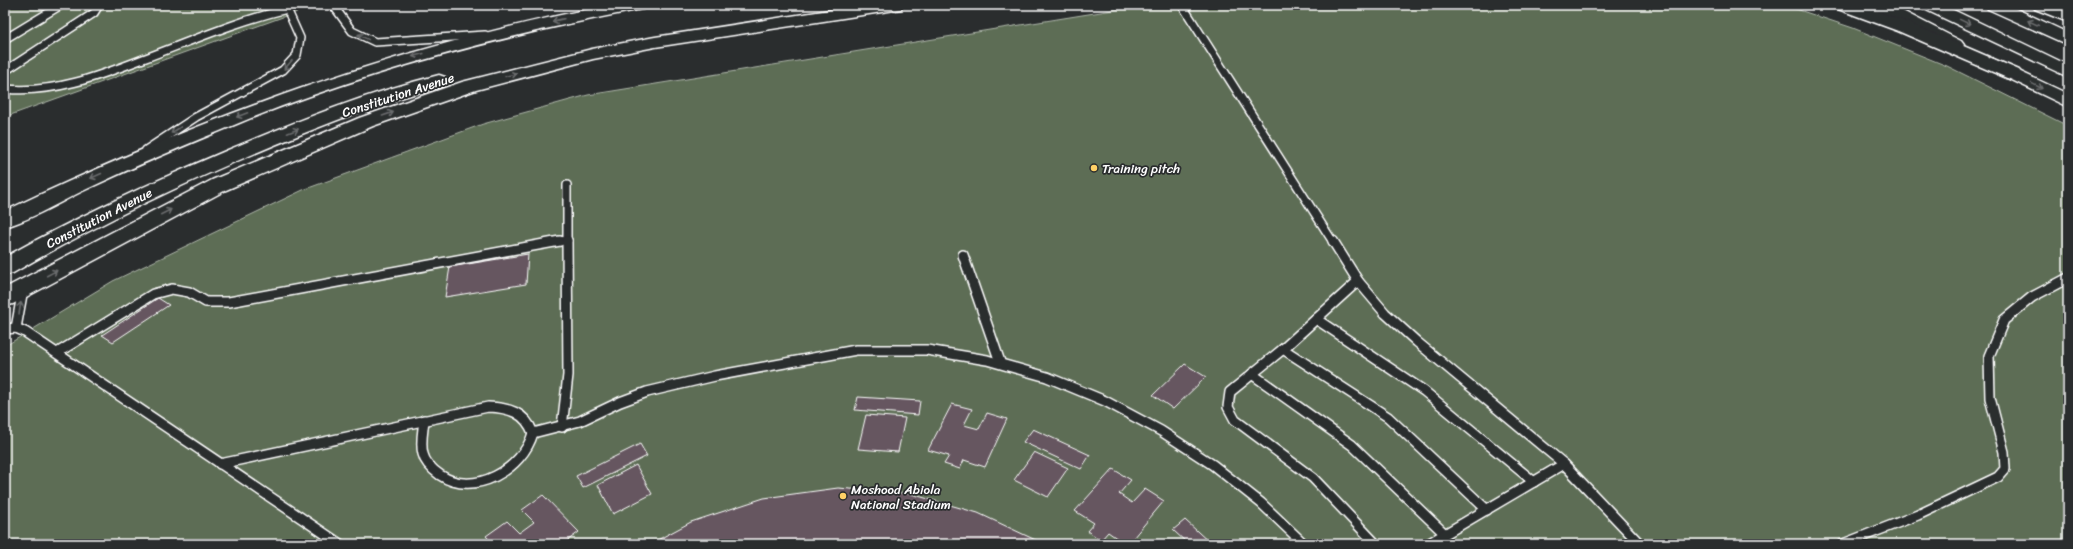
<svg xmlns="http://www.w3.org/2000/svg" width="2073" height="549" font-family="Sriracha,sans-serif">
	<rect width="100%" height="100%" fill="#2a2d2e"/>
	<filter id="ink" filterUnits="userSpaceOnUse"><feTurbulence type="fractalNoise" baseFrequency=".025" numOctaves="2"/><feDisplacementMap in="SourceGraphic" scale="8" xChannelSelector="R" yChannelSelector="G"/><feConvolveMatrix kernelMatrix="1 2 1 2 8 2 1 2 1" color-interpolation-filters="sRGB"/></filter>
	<g filter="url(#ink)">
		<!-- green -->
		<g fill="#5d6d55" stroke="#aeb6aa">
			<polygon points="5,5 316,5 5,117"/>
			<polygon points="1144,5 1784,5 1853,28 1947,66 2068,126 2068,544 5,544 5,346 113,281 303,190 483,124 588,95"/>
		</g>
		<!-- building -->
		<g fill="#665661" stroke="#fff">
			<polygon points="528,254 526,284 445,297 450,267"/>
			<polygon points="158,298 169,305 113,342 102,335"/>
			<polygon points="1185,364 1206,377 1173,409 1153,395"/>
			<polygon points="858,397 920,401 918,415 855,410"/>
			<polygon points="952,404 972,409 964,425 979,429 987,413 1007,419 985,467 964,460 960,469 944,464 949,456 928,450"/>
			<polygon points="866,415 905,418 898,452 858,449"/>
			<polygon points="1033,429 1090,455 1081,469 1023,442"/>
			<polygon points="640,444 647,456 583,488 576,476"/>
			<polygon points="1034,452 1068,468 1048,497 1014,480"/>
			<polygon points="636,465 652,494 613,514 598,485"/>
			<polygon points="1113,469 1131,480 1119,494 1132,503 1145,489 1164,501 1128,544 1125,544 1108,532 1101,540 1087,531 1094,523 1075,511"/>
			<polygon points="838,488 911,494 978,513 1044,544 650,544 691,522 764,498"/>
			<polygon points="543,495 579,532 563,544 493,544 486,536 507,521 519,533 534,522 522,510"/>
			<polygon points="1185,520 1211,544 1188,544 1173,530"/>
		</g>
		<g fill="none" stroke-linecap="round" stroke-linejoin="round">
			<!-- service-far1 casing -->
			<g stroke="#fff" stroke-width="10">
				<g id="service-far1">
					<polyline points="333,5 352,31 375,42 485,35"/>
					<polyline points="1182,5 1333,242"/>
					<polyline points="5,39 61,5"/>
					<polyline points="5,71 94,13 99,5"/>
					<path d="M5 89C53 94 99 76 143 59 191 41 237 21 287 9"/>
					<polyline points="146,150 196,117 283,70 297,55 300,38 287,9 290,6"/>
					<polyline points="567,185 567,242"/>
					<polyline points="555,242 568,240"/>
				</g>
			</g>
			<!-- service casing -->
			<g stroke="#fff" stroke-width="12">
				<g id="service">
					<polyline points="1333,241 1358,281 1385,313 1417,342 1564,464 1640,544"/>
					<polyline points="963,255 1000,362"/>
					<polyline points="1358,281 1283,349 1230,392 1228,407 1235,420 1313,478 1376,544"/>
					<polyline points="1316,319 1424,391 1534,482"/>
					<polyline points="16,328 23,289"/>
					<polyline points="5,329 16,328 25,332 340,544"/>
					<polyline points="1283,349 1388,417 1487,510"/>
					<polyline points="57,353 153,294 172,289 189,292 206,302 229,302 560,241"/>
					<polyline points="1252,374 1352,445 1445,534"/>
					<path d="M424 420C423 431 420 443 423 454 425 463 433 470 440 475 474 498 523 469 533 433"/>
					<polyline points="562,427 568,375 567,241"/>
					<path d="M220 464 488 407C509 408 525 412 533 433L580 421 620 402 647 392 715 376 856 350H927L987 360 1047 377 1105 401 1161 431 1213 465 1261 503 1304 544"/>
					<polyline points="1428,544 1564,464"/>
					<polyline points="1843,544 1918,515 1998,477 2005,469 2004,452 1990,398 1989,356 2004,320 2032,297 2068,278"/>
				</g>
			</g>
			<!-- trunk casing -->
			<g stroke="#fff" stroke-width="3">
				<g id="trunk">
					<polygon points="1870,5 1891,5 1961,41 1964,45 1961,49 1955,50 1949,49 1872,9"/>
					<polygon points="2033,5 2055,5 2068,11 2068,22 2035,9"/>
					<polygon points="1993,59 2068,94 2068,107 1987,68 1984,64 1987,60"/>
				</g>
			</g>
			<!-- motorway casing -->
			<g stroke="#fff" stroke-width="3">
				<g id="motorway">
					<path d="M610 5H645L643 9 637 10C501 36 367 71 239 123 188 144 137 165 87 189 61 201 33 219 5 227V211C201 118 396 46 610 5Z"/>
					<polygon points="862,5 903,5 901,9 895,10 655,47 593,59 476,90 373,126 226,190 13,304 5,306 5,288 212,180 359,118 462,82 592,49 655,37"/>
					<polygon points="1836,5 1860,5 1910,23 2019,70 2022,74 2019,78 2013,79 2007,78 1898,31 1838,9"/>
					<polygon points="1922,5 1943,5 2068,65 2068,77 1924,9"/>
					<polygon points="1986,5 2008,5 2068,33 2068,45 1988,9"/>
					<path d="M439 75 445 77 448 81 445 85C419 93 391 100 364 110 243 155 125 208 13 273L5 275V257C77 217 152 182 228 150 297 121 367 93 439 75Z"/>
				</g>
			</g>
			<!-- service-far1 -->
			<use href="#service-far1" stroke="#2a2d2e" stroke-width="7"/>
			<!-- service -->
			<use href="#service" stroke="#2a2d2e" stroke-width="9"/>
			<!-- trunk -->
			<use href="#trunk" fill="#2a2d2e" fill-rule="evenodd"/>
			<!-- motorway -->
			<use href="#motorway" fill="#2a2d2e" fill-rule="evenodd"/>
		</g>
		<!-- one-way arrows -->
		<defs><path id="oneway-shaft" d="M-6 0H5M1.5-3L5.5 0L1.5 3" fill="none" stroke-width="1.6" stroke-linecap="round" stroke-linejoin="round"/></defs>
		<g stroke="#6a6c6d">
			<use href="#oneway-shaft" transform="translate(558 20) rotate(167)"/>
			<use href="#oneway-shaft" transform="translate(1965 22) rotate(26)"/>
			<use href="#oneway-shaft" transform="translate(2033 23) rotate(-155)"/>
			<use href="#oneway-shaft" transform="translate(363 37) rotate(-154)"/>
			<use href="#oneway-shaft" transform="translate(418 55) rotate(165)"/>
			<use href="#oneway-shaft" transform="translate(288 65) rotate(132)"/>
			<use href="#oneway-shaft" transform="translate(511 75) rotate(-14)"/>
			<use href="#oneway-shaft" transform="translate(2037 86) rotate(26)"/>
			<use href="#oneway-shaft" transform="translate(388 114) rotate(-19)"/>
			<use href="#oneway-shaft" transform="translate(242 115) rotate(159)"/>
			<use href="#oneway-shaft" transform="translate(176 130) rotate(147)"/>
			<use href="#oneway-shaft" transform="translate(293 131) rotate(-21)"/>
			<use href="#oneway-shaft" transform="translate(96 176) rotate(156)"/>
			<use href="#oneway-shaft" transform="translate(166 212) rotate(-27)"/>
			<use href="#oneway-shaft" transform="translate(52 273) rotate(-28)"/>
			<use href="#oneway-shaft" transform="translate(20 308) rotate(-81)"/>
		</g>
	</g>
	<!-- markers -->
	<g fill="#ffd166" stroke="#2a2d2e" stroke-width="1.5">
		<circle cx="1094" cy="168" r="4"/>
		<circle cx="843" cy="496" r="4"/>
	</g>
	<g text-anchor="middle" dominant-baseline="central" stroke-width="3.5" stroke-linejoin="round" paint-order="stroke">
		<!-- street labels -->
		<g font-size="13" fill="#fff" stroke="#2a2d2e">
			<text transform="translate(398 95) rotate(-18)">Constitution Avenue</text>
			<text transform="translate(99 218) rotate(-27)">Constitution Avenue</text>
		</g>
		<!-- poi labels -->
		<g font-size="13" fill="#fff" stroke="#2a2d2e" text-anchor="start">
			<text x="1102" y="168">Training pitch</text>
			<text x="851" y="489">Moshood Abiola<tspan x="851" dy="15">National Stadium</tspan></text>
		</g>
	</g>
	<!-- margin -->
	<rect width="2073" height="549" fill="none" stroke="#2a2d2e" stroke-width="20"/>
	<rect x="10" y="10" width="2053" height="529" fill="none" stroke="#fff" stroke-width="1.5" filter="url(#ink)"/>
</svg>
